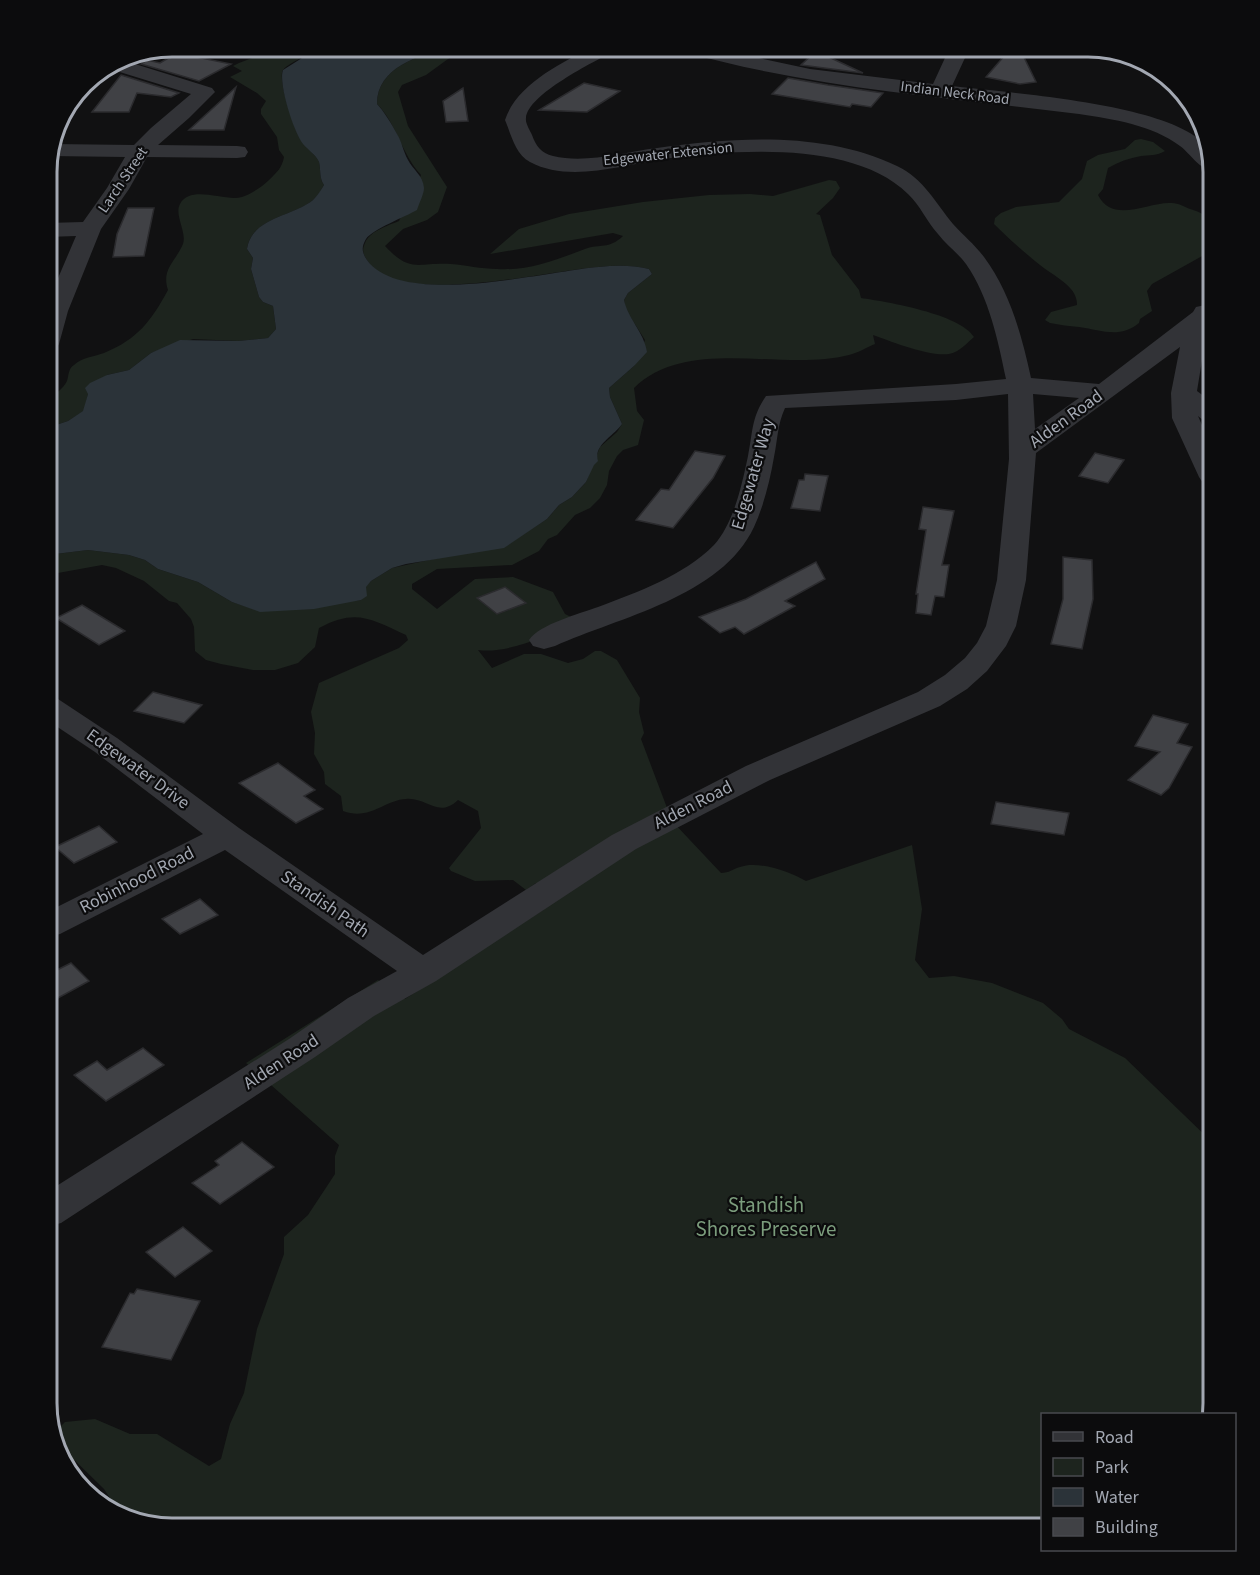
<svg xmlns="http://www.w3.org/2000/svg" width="1260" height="1575" font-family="'Source Sans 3',sans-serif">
	<rect width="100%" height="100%" fill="#111112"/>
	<!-- green -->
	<g fill="#1d241e">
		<path d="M281 47H328C318 50 289 62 283 70 277 78 295 132 301 140 305 148 316 154 319 162 321 170 319 178 324 185 321 190 318 196 313 200 293 217 252 217 247 249L253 258 251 269 259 297 263 302 273 306 276 329 268 338 238 341 193 339 151 353 129 370 107 375 88 394 84 411 68 421 47 428V400C54 395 63 389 67 381 69 375 68 369 74 365 83 357 93 357 104 353 138 339 151 321 168 290 161 269 176 261 183 244 187 232 174 215 180 204 191 184 225 202 242 197 251 194 262 187 269 180 277 172 282 168 284 157L279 150 277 137 261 114V109L266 101 257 93 230 77 242 71 233 66 239 63Z"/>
		<path d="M448 47H470L459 51 426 75 402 85 398 92 408 126 447 187 438 212 427 220 403 229 385 246C411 274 418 262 451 264 466 265 481 269 497 269 529 271 556 260 585 249 601 243 608 250 623 236L613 233 490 254 519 229 569 214 643 202 709 195 750 194 773 196 829 180 836 181 840 188 833 198 816 214 820 215 832 255 859 290 861 298C888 302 960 314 974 337 968 342 962 349 955 352 939 361 890 341 873 335L875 344C867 347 858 353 849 355 783 372 687 336 634 388L637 411 644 420 638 445 623 450 617 456 609 471 607 485 600 498 590 508 575 515 557 535 548 539 539 551 512 565 437 569 412 584V589L437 609 475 579 513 577 553 592 565 614 579 621C549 634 511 654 478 650L492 668 524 654H541L568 663 583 659 595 651H601L617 660 640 698 639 712 644 733 641 739 672 821 721 873C729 873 733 869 740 867 758 860 790 872 806 881L912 845 922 909 915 960 929 978 954 976 992 983 1043 1003 1062 1019 1069 1029 1125 1058 1213 1143V1404L1211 1414H1042V1528H171L121 1515 104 1489 62 1448 56 1431 65 1422 95 1419 130 1434H157L209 1466 221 1459 230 1424 244 1393 257 1329 284 1254V1237L308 1215 335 1174V1156L339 1145 246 1063 378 980 405 999 543 910 536 883 526 890 513 880 475 881 451 871 449 868 481 828 478 811 458 800C438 819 427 797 406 799 384 800 370 821 343 811L341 796 325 784 324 772 314 754 315 733 311 712 319 683 399 648 408 640 406 635C371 619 356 608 319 628L315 647 298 663 275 670H253L221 664 206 660 195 651 194 627 191 619 177 603 169 601 144 581 116 568 102 565 58 573 47 585V555L88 550 129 555 145 560 158 569 198 582 232 602 260 611 361 600 365 587 371 581 392 568 438 558 504 547 547 519 559 505 572 497 586 482 600 447 617 432 622 424 610 397 609 388 634 366 645 340 626 310 624 300 628 293 652 274 649 269C633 265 616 265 599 267 550 270 401 308 369 263 364 256 361 251 365 243 370 231 387 226 399 221L421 175C401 153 397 124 377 104 377 67 419 56 448 47Z"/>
		<path d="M1141 139 1153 142 1165 151C1157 156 1149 155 1141 156 1129 158 1118 162 1108 168L1103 189 1098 195C1113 225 1149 201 1172 203 1178 203 1185 207 1190 209 1199 212 1204 213 1209 221 1205 233 1212 243 1204 255L1152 284 1147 291 1152 311 1140 319 1139 323C1119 339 1102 330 1079 327 1069 326 1060 325 1050 323L1045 320 1051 312 1077 305C1078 286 1053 276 1040 265 1025 253 1008 238 994 224L995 218 1001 213 1016 207 1059 202 1082 179 1087 161 1098 155 1125 149 1135 140Z"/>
	</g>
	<!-- water -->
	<path fill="#2b3339" d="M328 47H448C419 56 377 67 377 104 383 110 393 126 397 134 402 142 403 151 408 160 413 170 423 175 424 188 424 194 419 203 417 210 405 217 373 229 366 239 361 247 362 253 367 260 402 309 546 271 599 267 616 265 633 265 649 269L652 274 628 293 624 300C628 319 644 332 647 352L634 366 609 388 610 397 622 424C614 436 593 445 598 461L594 465 586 482 572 497 559 505 547 519 504 548 406 564 392 568 371 581 366 587 367 596 361 600 314 609 260 612 232 602 198 582 158 569 145 560 129 555 88 550 47 555V428L68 421 83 411 88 394 85 388 90 383 107 375 129 370 151 353 180 340 238 341 268 338 276 329 273 306 263 302 259 297 251 269 253 258 247 249C252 217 292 217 313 200 317 196 321 190 324 185 319 178 321 170 319 162 316 155 308 150 303 144 294 133 278 83 283 70L302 58Z"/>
	<!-- building -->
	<g fill="#404145" stroke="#2b2b2e" stroke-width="1.5">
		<polygon points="1012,47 1019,47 1036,82 1020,84 986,77"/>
		<polygon points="816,51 863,73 801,65"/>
		<polygon points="177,53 231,64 199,81 141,64 147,60 160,63"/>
		<polygon points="121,75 179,93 171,97 137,93 129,112 92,112"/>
		<polygon points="788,78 828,85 883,93 871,107 852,104 850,107 772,94"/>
		<polygon points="584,83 620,91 587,112 539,110"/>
		<polygon points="236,87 224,130 189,130"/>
		<polygon points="463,88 468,121 446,122 443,101"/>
		<polygon points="128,208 154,208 144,256 113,257 117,234"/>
		<polygon points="695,451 725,456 713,478 673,528 636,520 661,489 669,490"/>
		<polygon points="1095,453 1124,460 1108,483 1079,476"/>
		<polygon points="805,474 828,476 820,511 791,508 799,480 804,480"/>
		<polygon points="923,507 954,511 942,565 949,565 944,597 935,596 931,615 916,613 918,594 916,594 926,530 919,529"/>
		<polygon points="1063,557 1092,560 1093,599 1082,649 1051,644 1063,599"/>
		<polygon points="816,562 825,579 785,601 795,606 744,634 735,627 720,633 699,617 746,599"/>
		<polygon points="505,587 526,603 497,614 477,598"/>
		<polygon points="82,605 125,631 99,645 56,618"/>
		<polygon points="153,692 202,705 184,723 134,711"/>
		<polygon points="1153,715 1188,724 1177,743 1192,747 1169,788 1161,795 1128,780 1160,752 1135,746"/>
		<polygon points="278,763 315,790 304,796 323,809 296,823 239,783"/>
		<polygon points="996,802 1069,813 1064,835 991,824"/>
		<polygon points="99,826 117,842 74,863 55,847"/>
		<polygon points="200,899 218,915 180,934 162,919"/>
		<polygon points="71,963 89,981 47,1004 47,975"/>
		<polygon points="143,1048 164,1065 106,1101 74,1075 97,1061 107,1070"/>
		<polygon points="242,1142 274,1167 220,1204 192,1183 219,1165 215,1161"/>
		<polygon points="183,1227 212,1251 175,1277 146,1252"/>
		<polygon points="137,1289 200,1301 171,1360 102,1347 130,1293 134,1294"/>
	</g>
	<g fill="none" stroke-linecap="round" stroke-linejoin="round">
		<!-- minor -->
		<g fill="#323337" fill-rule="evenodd">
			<path d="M593 47H617L614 51C594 62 528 94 526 118 525 123 530 130 532 135 536 146 541 153 553 156 586 164 624 152 657 148 734 137 825 131 897 166 924 179 935 202 953 224 963 235 975 245 984 257 1010 292 1022 336 1031 378L1099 384 1193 312 1196 307 1205 305 1213 307V321L1205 342 1197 391 1213 403V423L1204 421 1198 416 1213 450V485L1203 483 1199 477 1172 418 1171 393 1180 347 1036 453 1026 580 1016 626 1006 646 987 671 967 689 940 706 770 780 636 849 436 981 374 1016 315 1057 61 1223 47 1227V1192L289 1039 348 998 397 971 225 850 60 934 47 937V912L203 834 95 752 47 720V697L58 699 117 738 239 828 423 955 612 835 746 766 918 692 945 675 965 658 977 643 986 626 997 580 1009 459 1008 394 956 400 785 408C777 426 778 438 774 457 770 480 764 505 754 527 721 597 619 617 555 646L544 649 533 646 529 640C540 624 579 614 598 607 638 592 683 576 714 545 734 523 742 484 748 456 753 432 751 418 766 396L956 384 1006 379C998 340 989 297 966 264 958 253 946 245 938 234 927 222 920 205 908 194 853 140 734 150 664 159 622 165 569 183 530 162 515 154 511 134 505 120 517 84 561 63 593 47ZM1033 394 1079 398 1035 429Z"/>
			<path d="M678 47H708L810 69 933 84 950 47H970L952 86C1008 93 1167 103 1204 144 1209 150 1211 162 1213 170 1199 170 1191 154 1180 146 1152 125 1113 119 1079 114 945 97 811 88 681 51Z"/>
			<polygon points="119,59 212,88 215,92 189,118 158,145 237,146 245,147 248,152 245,157 237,158 147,157 129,189 101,229 68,311 59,344 56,349 47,351 47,304 76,236 47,237 47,223 83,222 107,188 125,157 50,156 52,144 134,145 151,128 191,94 110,69 108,74 76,108 65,109 89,78"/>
		</g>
	</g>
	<g text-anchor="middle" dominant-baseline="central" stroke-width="4.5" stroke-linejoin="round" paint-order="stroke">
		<!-- far-street labels -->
		<g font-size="15" fill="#a3a8b2" stroke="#0c0c0d">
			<text transform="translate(955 93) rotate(7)">Indian Neck Road</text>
			<text transform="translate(668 154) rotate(-6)">Edgewater Extension</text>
			<text transform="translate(123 180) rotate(-56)">Larch Street</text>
		</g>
		<!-- street labels -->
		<g font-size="18" fill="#a3a8b2" stroke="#0c0c0d">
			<text transform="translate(1066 419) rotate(-36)">Alden Road</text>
			<text transform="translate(753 474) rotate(-74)">Edgewater Way</text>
			<text transform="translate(138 769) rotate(36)">Edgewater Drive</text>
			<text transform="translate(693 805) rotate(-27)">Alden Road</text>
			<text transform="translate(137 880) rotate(-27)">Robinhood Road</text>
			<text transform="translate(325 904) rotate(35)">Standish Path</text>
			<text transform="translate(281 1062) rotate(-33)">Alden Road</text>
		</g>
		<!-- near-park labels -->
		<g font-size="21" fill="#7b9c7c" stroke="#0c0c0d">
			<text x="766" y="1205">Standish<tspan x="766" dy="24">Shores Preserve</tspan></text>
		</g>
	</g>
	<!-- crop -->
	<path d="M0 0H1260V1575H0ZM172 57H1088A115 115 0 0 1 1203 172V1403A115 115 0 0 1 1088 1518H172A115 115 0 0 1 57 1403V172A115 115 0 0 1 172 57Z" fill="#0c0c0d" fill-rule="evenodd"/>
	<path fill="none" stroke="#a3a8b2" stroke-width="3" d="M172 57H1088A115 115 0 0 1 1203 172V1403A115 115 0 0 1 1088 1518H172A115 115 0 0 1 57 1403V172A115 115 0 0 1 172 57Z"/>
	<!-- legend -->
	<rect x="1041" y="1413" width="195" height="138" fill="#0c0c0d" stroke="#484a4f" stroke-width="1.5"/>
	<rect x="1053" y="1432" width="30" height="9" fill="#323337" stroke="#484a4f" stroke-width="1.5"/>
	<text x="1095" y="1443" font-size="18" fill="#a3a8b2">Road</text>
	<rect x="1053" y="1458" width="30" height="18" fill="#1d241e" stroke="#484a4f" stroke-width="1.5"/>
	<text x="1095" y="1473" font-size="18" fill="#a3a8b2">Park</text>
	<rect x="1053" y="1488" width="30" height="18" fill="#2b3339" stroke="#484a4f" stroke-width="1.5"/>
	<text x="1095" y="1503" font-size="18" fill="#a3a8b2">Water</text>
	<rect x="1053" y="1518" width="30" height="18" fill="#404145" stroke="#484a4f" stroke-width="1.5"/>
	<text x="1095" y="1533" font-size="18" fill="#a3a8b2">Building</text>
</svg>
